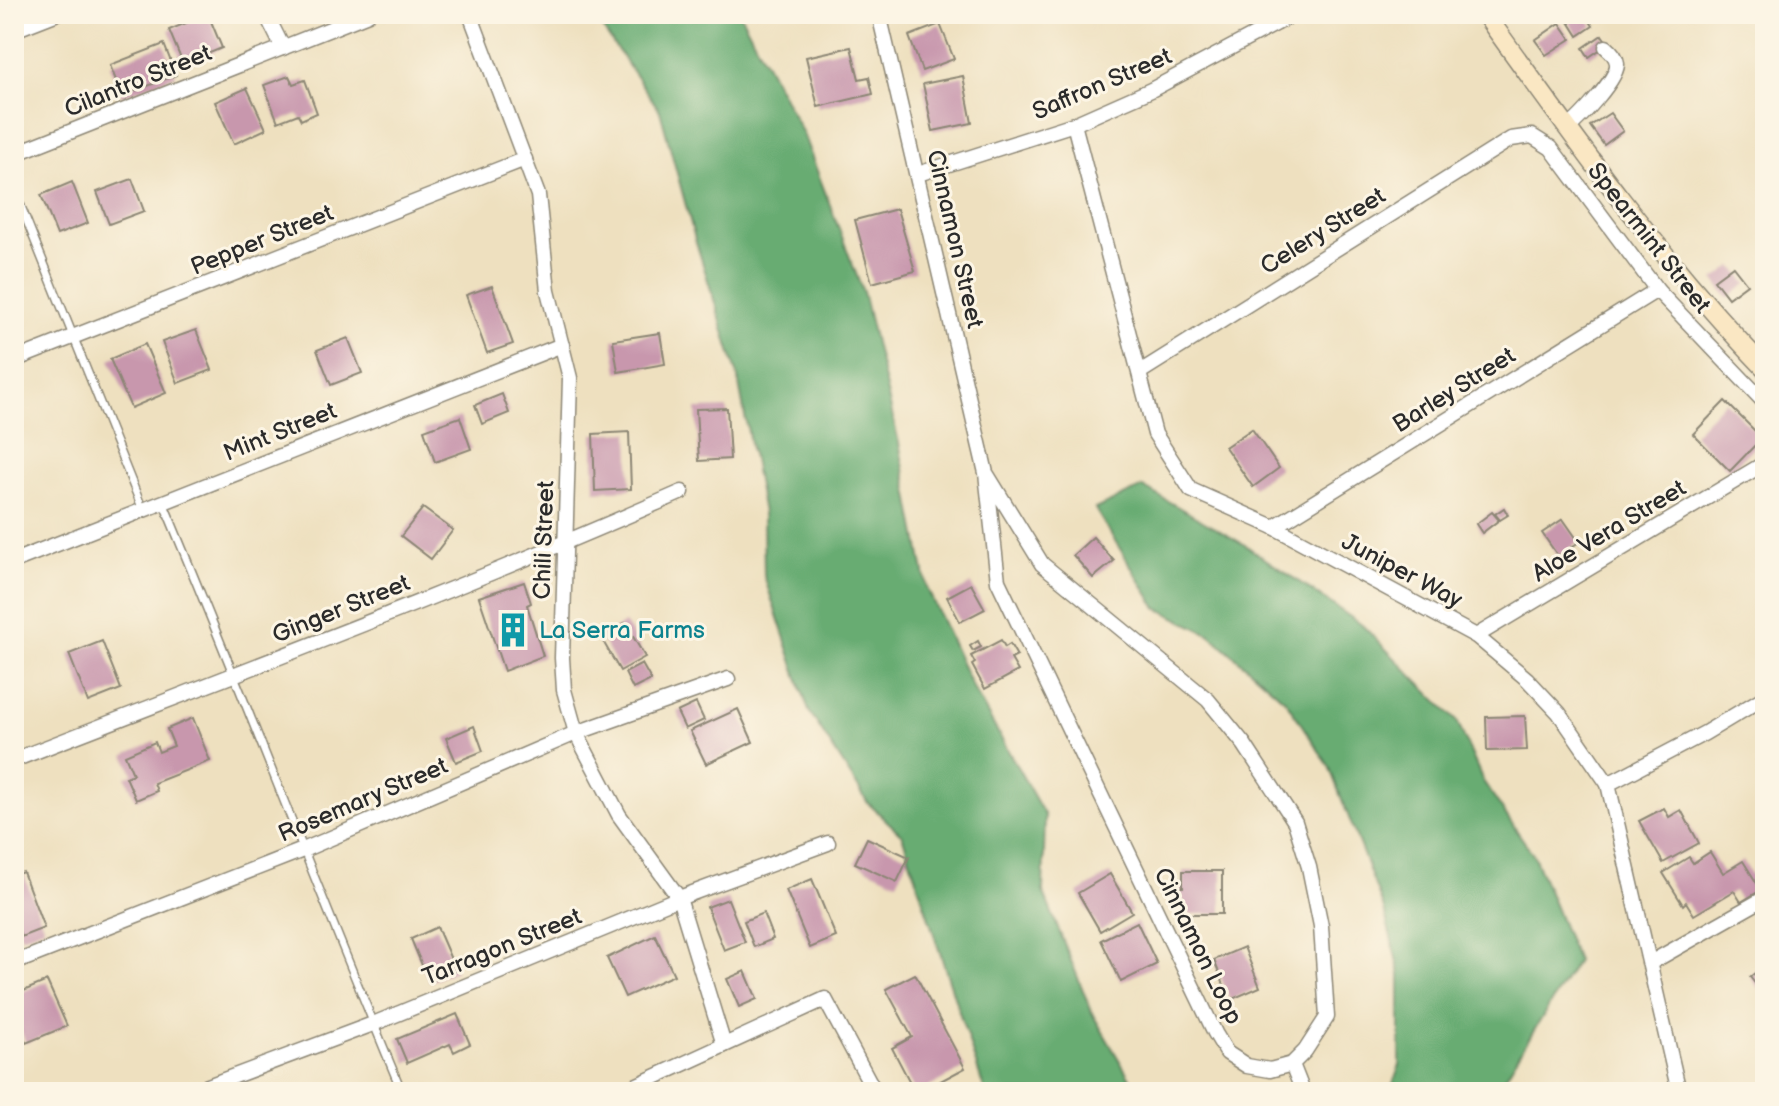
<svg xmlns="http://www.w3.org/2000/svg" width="1779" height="1106" font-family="'Balsamiq Sans',sans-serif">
	<rect width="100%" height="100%" fill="#fcf5e5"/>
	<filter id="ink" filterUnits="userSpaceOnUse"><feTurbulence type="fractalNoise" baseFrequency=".0125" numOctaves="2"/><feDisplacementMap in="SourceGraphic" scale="16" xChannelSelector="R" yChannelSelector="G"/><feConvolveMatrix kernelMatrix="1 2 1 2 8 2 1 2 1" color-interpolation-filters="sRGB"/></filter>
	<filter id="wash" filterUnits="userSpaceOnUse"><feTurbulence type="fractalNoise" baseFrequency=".006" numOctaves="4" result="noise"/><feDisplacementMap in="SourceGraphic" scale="32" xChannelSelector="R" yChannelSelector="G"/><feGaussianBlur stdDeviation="1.8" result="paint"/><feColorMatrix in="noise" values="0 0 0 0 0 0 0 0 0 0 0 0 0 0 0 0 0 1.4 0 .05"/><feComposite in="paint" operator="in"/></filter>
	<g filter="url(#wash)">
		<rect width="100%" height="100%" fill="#eee0bf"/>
		<!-- forest -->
		<g fill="#67ac72" stroke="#496c4e" stroke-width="2">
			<polygon points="598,14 740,14 803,134 863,292 899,443 927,588 971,685 1045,816 1043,891 1093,1015 1138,1092 985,1092 902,835 868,803 809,711 764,576 763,513 737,373 695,239 660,111 605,32"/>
			<polygon points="1143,487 1245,545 1362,625 1457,721 1483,781 1534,856 1577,961 1496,1092 1390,1092 1400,1065 1400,974 1384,909 1329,766 1286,701 1209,634 1157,608 1095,509"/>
		</g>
		<g id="blocks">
			<!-- building -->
			<g fill="#c897ad">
				<polygon points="208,14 222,48 183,64 169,30"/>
				<polygon points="1564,14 1585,14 1593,26 1578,36"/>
				<polygon points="1560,23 1571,39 1546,55 1535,40"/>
				<polygon points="940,24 954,59 922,71 909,36"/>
				<polygon points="1602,35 1608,44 1589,57 1583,48"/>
				<polygon points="164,44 176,75 122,96 110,65"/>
				<polygon points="851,47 859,79 869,77 873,94 818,107 806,57"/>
				<polygon points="289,76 293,84 305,80 317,113 301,120 298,114 278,122 264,85"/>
				<polygon points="963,76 972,123 933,131 923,84"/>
				<polygon points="247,88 266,129 234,144 215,102"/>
				<polygon points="1610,113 1623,131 1604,145 1590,126"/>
				<polygon points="132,179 144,211 109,224 97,192"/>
				<polygon points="72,182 88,223 57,235 41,195"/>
				<polygon points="897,209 915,271 872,283 855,220"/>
				<polygon points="1733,266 1747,284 1728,298 1714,280"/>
				<polygon points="492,286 513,344 487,353 466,295"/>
				<polygon points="196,330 212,370 178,383 162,342"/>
				<polygon points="660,333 665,364 618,372 613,340"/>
				<polygon points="348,338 362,373 331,385 317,350"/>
				<polygon points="145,344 166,393 131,408 110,359"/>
				<polygon points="502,394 509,413 482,424 475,405"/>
				<polygon points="1725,401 1762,438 1730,471 1693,434"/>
				<polygon points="727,408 730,459 699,461 696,409"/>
				<polygon points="460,417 471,449 435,462 424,430"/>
				<polygon points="1252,429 1279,468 1253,487 1225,447"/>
				<polygon points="629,432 631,489 595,491 593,434"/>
				<polygon points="423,508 453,530 431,559 401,536"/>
				<polygon points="1504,508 1508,515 1500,520 1495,514"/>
				<polygon points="1492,512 1499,520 1482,533 1476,524"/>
				<polygon points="1563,519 1579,542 1558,556 1542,533"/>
				<polygon points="1093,537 1114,561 1093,578 1073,555"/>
				<polygon points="524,582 531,603 527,605 543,656 504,671 479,597"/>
				<polygon points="971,584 985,609 960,622 947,597"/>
				<polygon points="625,623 645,657 620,671 600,636"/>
				<polygon points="1001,640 1005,647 1010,644 1017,656 1011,659 1018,671 985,689 972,665 975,663 971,656"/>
				<polygon points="102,641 121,689 88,702 69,654"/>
				<polygon points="978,641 981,647 973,651 970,646"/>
				<polygon points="642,664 651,680 633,689 625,673"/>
				<polygon points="696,703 704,720 685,729 677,712"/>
				<polygon points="738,709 753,742 706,764 690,731"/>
				<polygon points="1525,716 1527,750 1487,751 1486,717"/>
				<polygon points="193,718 210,761 154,783 157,791 136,800 126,777 133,774 125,755 155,742 159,752 174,746 167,729"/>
				<polygon points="474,726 483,751 456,762 446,738"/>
				<polygon points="1664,808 1669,817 1681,810 1699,843 1663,863 1639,821"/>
				<polygon points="867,838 909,857 897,882 855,863"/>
				<polygon points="1710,852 1723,873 1743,861 1761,890 1741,902 1734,891 1694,915 1686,902 1683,905 1663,873 1689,857 1693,863"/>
				<polygon points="1183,871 1222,871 1222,914 1183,914 1183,896 1177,896 1177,887 1183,887"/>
				<polygon points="23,872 44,928 21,937 14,917 14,875"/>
				<polygon points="1110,874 1132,912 1100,931 1078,893"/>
				<polygon points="812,879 836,937 810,948 786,890"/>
				<polygon points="728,899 745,942 724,950 707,907"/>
				<polygon points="763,913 773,939 754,947 744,921"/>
				<polygon points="1137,922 1157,964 1121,982 1101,940"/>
				<polygon points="437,927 456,971 429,982 411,939"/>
				<polygon points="655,935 674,975 625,997 607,958"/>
				<polygon points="1244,947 1260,987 1230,1000 1214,960"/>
				<polygon points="1765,965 1765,996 1750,977"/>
				<polygon points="745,971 757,999 739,1007 727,979"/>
				<polygon points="915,974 965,1068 920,1092 915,1092 892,1048 912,1037 886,989"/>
				<polygon points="47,981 67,1026 26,1043 14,1016 14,995"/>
				<polygon points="457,1014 470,1044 454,1052 450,1044 407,1063 397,1039"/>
			</g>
		</g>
	</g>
	<g filter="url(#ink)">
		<use href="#blocks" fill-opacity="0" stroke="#8c8675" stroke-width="2"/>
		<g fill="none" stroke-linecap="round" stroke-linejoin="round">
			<!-- lane casing -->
			<g stroke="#8c8675" stroke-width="10">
				<g id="lane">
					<polyline points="14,189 143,510"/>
					<path d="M163 502C245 698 320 896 402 1092"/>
				</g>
			</g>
			<!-- street casing -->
			<g stroke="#8c8675" stroke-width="17">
				<g id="street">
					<polyline points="266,14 283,48"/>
					<polyline points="470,14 538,195 548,291 570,378 562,658 564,690 576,733 619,815 679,898 724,1045"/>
					<polyline points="879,14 986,473 998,581 1215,1033 1227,1053 1247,1066 1270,1070 1292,1064 1305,1051 1327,1017 1321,926 1309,867 1295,822 1244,744 1208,700 1042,564 986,473"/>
					<polyline points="14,30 55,14"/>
					<polyline points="1074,124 1155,434 1191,490 1274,527 1476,636 1527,679 1559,713 1608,784 1679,1092"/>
					<path d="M1567 129C1579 119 1619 78 1617 63 1616 56 1611 51 1606 47"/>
					<polyline points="14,154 368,14"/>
					<polyline points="918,174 1074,124 1151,90 1294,14"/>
					<polyline points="14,360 525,159"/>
					<polyline points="1140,372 1511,139 1532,136 1551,148 1657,290 1765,403"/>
					<polyline points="1274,527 1657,290"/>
					<polyline points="14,561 562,345"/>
					<polyline points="1476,636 1765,463"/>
					<path d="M14 760C237 673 462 589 682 492"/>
					<polyline points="1608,784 1705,733 1765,697"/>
					<polyline points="14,963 303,850 576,733 728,679"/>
					<polyline points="1650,963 1765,898"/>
					<polyline points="1292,1064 1303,1092"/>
					<polyline points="192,1092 373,1024 679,898 828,843"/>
					<polyline points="622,1092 825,999 875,1092"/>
				</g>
			</g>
			<!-- secondary casing -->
			<g stroke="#8c8675" stroke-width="21">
				<path id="secondary" d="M1485 14C1573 137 1660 259 1765 368"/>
			</g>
			<!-- lane -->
			<use href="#lane" stroke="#fff" stroke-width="7"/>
			<!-- street -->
			<use href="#street" stroke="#fff" stroke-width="14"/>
			<!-- secondary -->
			<use href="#secondary" stroke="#fae7c3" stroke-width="18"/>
		</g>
	</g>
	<!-- icons -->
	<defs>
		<g id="building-bare" transform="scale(2.76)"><path d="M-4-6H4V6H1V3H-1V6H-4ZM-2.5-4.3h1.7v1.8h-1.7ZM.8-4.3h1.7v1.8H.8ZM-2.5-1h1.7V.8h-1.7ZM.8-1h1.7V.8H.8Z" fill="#0f9aa8" stroke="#fcf5e5" stroke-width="2.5" paint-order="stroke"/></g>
	</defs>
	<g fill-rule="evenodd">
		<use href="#building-bare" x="513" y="630"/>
	</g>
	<g text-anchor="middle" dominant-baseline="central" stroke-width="6" stroke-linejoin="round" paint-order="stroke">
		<!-- street labels -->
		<g font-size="24" fill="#2b2b2b" stroke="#fcf5e5">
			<text transform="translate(138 81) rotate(-22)">Cilantro Street</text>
			<text transform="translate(1102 84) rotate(-23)">Saffron Street</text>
			<text transform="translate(1323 231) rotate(-32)">Celery Street</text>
			<text transform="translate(1649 238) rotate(52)">Spearmint Street</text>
			<text transform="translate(955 239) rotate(77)">Cinnamon Street</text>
			<text transform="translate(262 240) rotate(-22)">Pepper Street</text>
			<text transform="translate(1454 390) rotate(-32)">Barley Street</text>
			<text transform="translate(280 432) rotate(-22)">Mint Street</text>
			<text transform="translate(1609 531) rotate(-31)">Aloe Vera Street</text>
			<text transform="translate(544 540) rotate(-88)">Chili Street</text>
			<text transform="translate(1402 571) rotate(28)">Juniper Way</text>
			<text transform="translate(341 609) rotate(-22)">Ginger Street</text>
			<text transform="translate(363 800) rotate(-23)">Rosemary Street</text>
			<text transform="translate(1198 946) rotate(64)">Cinnamon Loop</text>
			<text transform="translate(502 947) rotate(-22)">Tarragon Street</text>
		</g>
		<!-- culture labels -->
		<g font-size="24" fill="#0d838f" stroke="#fcf5e5" text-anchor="start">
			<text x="539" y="630">La Serra Farms</text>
		</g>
	</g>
	<!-- margin -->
	<rect width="1779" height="1106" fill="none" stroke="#fcf5e5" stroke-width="48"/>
</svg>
